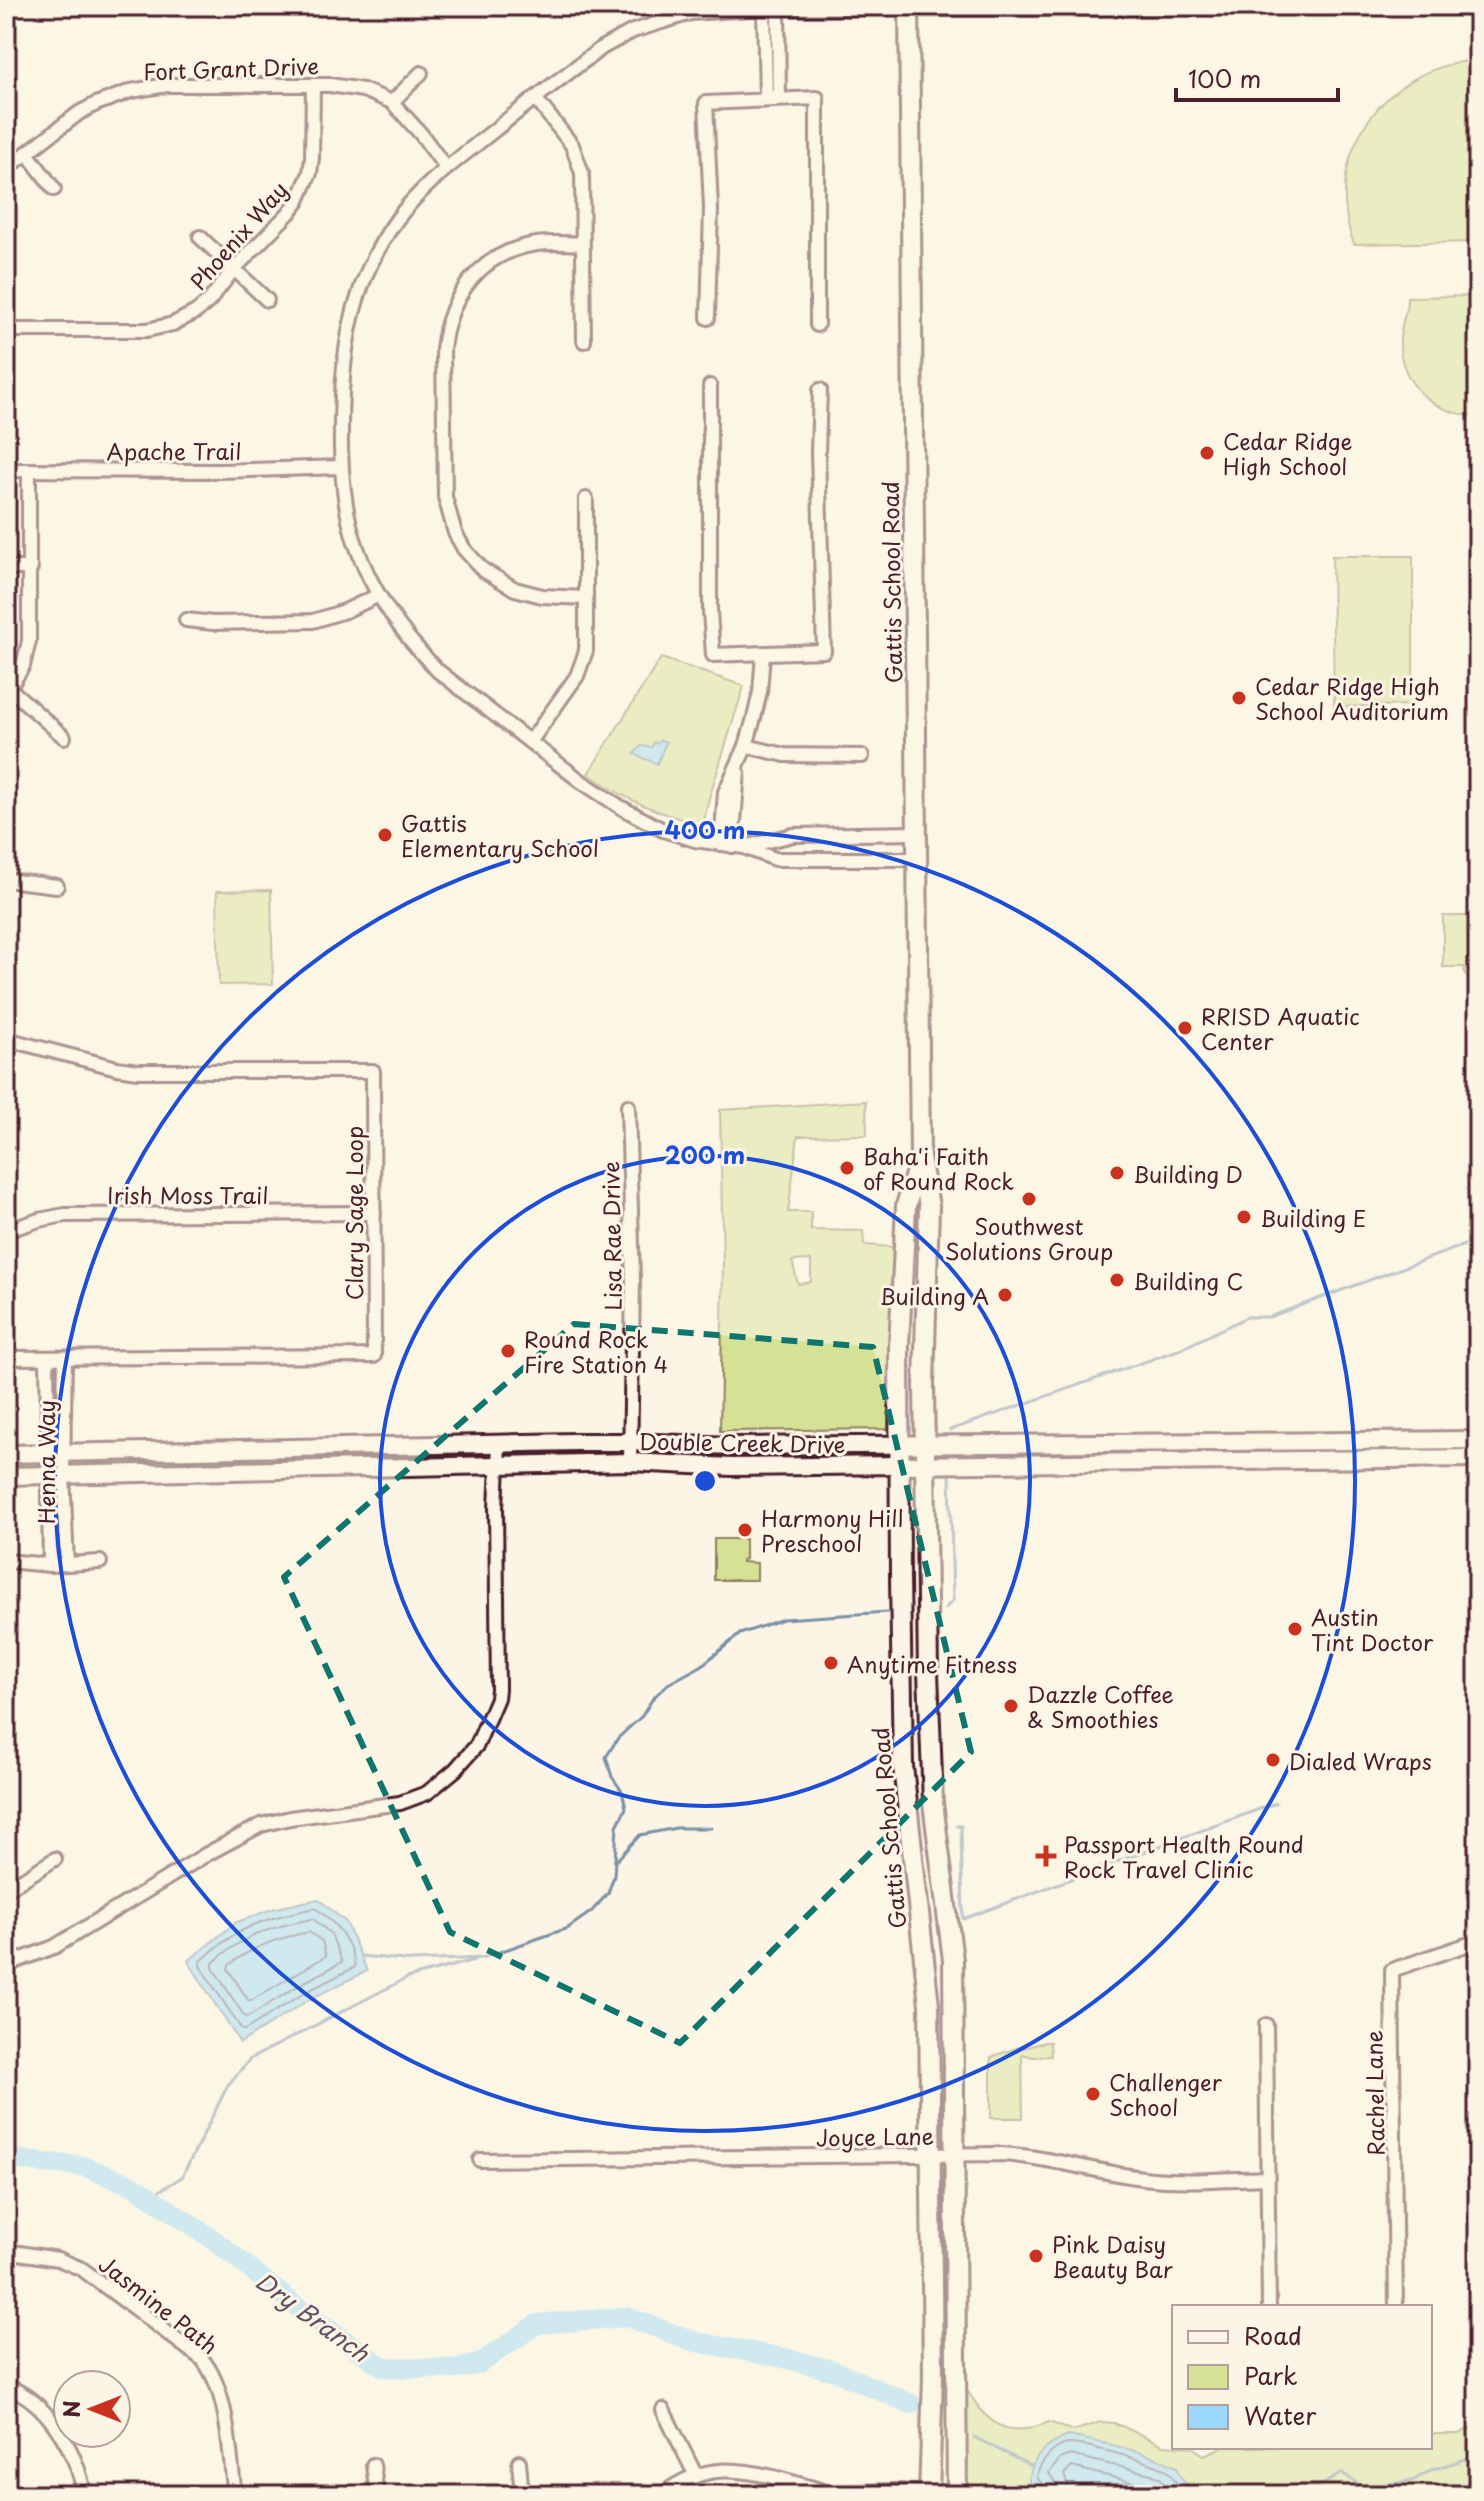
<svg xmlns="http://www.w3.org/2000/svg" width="1484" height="2501" font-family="'Playpen Sans',sans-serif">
	<rect width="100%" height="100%" fill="#fcf5e5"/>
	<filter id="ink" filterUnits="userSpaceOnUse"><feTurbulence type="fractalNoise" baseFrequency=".0125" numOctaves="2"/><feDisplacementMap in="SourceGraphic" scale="16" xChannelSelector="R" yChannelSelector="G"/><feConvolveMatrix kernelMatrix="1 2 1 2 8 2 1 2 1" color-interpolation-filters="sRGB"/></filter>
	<g filter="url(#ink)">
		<!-- green -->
		<g fill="#d5e295" stroke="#908060" stroke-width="2" fill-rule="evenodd">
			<path d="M1478 60V242L1354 244C1320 154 1385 66 1478 60Z"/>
			<path d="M1478 296V415C1436 417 1399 384 1400 341 1400 325 1408 312 1407 297Z"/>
			<polygon points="1413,556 1413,705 1334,707 1332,556"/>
			<path d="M661 658 744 686 709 798 703 825C658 814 627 800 588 774Z"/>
			<polygon points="271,890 273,984 219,985 217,891"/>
			<polygon points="1443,916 1476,916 1477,975 1465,975 1464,967 1443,967"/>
			<path d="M866 1101 867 1135 798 1136 788 1212H811V1230L863 1231 864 1245 894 1247 891 1429 720 1431 723 1267 720 1110ZM811 1260V1282L798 1284 792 1261Z"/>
			<polygon points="714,1539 745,1539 745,1559 742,1560 742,1562 757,1563 757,1580 714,1580"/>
			<polygon points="1045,2042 1050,2042 1051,2056 1033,2057 1022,2054 1023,2118 991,2118 991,2057 1022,2046 1023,2048"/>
			<path d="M956 2373C982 2413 996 2445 1049 2422L1073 2431 1101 2422 1115 2423 1163 2445 1192 2447 1204 2455 1222 2447H1430V2434H1459L1478 2424V2495H983L967 2482 953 2462Z"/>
		</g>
		<!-- water -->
		<g fill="#9ad9fb" stroke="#7a8fa8" stroke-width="2">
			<polygon points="660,740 666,742 657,764 634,754 641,746 652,747 654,742 658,744"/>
			<polygon points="318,1899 346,1922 367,1971 310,1999 240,2043 188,1961 235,1923 272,1909"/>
			<path d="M1068 2436C1105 2443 1142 2450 1177 2467L1179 2474 1194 2495H1043L1029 2482C1031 2457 1045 2446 1068 2436Z"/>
		</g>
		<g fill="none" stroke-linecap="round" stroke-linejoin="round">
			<!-- shore -->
			<g stroke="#6a697e" stroke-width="2">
				<path d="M315 1908C335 1921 353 1943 355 1967L306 1992 245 2030H242L200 1966V1962C237 1926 266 1918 315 1908Z"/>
				<path d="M313 1919 331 1934 342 1962 301 1984 248 2017 244 2016 213 1968V1963C243 1935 273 1926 313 1919Z"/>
				<path d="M309 1932 322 1941 326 1956 252 2000H248L228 1969 229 1965C253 1946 279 1938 309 1932Z"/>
				<path d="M1048 2495 1046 2488 1037 2478C1038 2464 1054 2445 1069 2444 1084 2443 1154 2463 1166 2470 1173 2475 1179 2488 1185 2495"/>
				<polyline points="1058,2495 1057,2486 1049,2473 1060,2459 1070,2455 1151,2474 1161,2479 1172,2495"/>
				<polyline points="1070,2495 1064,2474 1072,2467 1147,2486 1157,2495"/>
			</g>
			<!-- stream -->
			<g stroke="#7a8fa8" stroke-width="3">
				<polyline points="950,1430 1181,1349 1247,1317 1269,1317 1291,1309 1478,1240"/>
				<polyline points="945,1609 953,1600 950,1476"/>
				<polyline points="957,1826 961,1826 963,1919 1276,1803"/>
				<polyline points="615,1862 640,1835 676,1828 711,1828"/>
				<polyline points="361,1956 415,1961 482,1958 568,1928 592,1911 608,1893 614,1876 617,1826 626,1808 622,1791 612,1777 606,1757 618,1738 642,1716 653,1698 668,1684 701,1666 740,1634 783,1619 887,1612"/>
				<polyline points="149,2197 182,2177 228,2085 250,2059 407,1978 474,1960"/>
				<polyline points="974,2437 1031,2466"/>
				<polyline points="1275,2495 1286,2489 1320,2486 1342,2473 1365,2488 1414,2480 1431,2470 1478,2455"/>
			</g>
			<!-- river -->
			<polyline stroke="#9ad9fb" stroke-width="20" points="6,2157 33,2162 83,2166 134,2186 214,2240 300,2309 383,2367 456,2369 479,2364 537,2324 627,2317 696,2342 784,2358 835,2371 911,2404"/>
			<!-- minor casing -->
			<g stroke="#4a1f2b" stroke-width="18">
				<g id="minor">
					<path d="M909 7 764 8 691 13 633 31 603 47C562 77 522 108 482 140 452 164 422 186 398 218 346 289 340 365 341 449 342 482 345 514 356 545 372 594 403 635 438 671L582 782 622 808 663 830 695 840 744 847 775 859H918"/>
					<polyline points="764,8 766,99"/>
					<polyline points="778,8 779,99"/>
					<polyline points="535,98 572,145 582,173 584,341"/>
					<polyline points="392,102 421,73"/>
					<polyline points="27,153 54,189"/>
					<polyline points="6,169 79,113 96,104 131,91 167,85 330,85 363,90 392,102 421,134 446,168"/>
					<polyline points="200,237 267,300"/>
					<path d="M581 244C567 243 552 242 537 244 480 252 449 296 443 349L445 497 455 533 464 549 483 570 515 589 542 596 585 598"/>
					<polyline points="708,318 711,208 706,103 817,98 817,325"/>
					<polyline points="6,330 147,330 173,324 196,312 209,301 233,270 289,213 298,201 310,173 312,158 313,85"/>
					<polyline points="710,386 710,611 713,655 824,651 818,453 820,390"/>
					<polyline points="6,470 220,471 341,467"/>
					<polyline points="6,568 31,568"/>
					<polyline points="186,620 213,623 313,621 345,611 379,595"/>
					<polyline points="10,689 64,737"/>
					<polyline points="6,693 23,666 29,641 29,470"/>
					<polyline points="530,742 577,676 586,651 586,499"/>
					<polyline points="746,746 785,755 862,756"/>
					<polyline points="721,844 725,792 746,746 754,718 760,692 763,654"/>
					<polyline points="732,846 738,772"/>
					<polyline points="744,847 793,835 917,833"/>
					<polyline points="6,880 57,886"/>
					<polyline points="6,1039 117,1068 138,1071 373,1071 374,1356 6,1358"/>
					<polyline points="628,1106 633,1281 630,1462"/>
					<polyline points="6,1231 39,1220 65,1215 374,1213"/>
					<polyline points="65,1359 63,1473 67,1564"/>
					<polyline points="47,1360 50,1565"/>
					<polyline points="6,1561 50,1565 100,1562"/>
					<polyline points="6,1890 55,1859"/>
					<polyline points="6,1965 54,1947 207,1854 261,1825 290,1818 400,1803 427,1793 455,1770 477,1745 497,1698 498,1689 496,1508 499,1444"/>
					<polyline points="1266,2025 1269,2307"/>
					<path d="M480 2160 1002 2154C1050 2157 1095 2172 1143 2178 1181 2183 1228 2179 1267 2178"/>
					<path d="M6 2251 58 2259 82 2269 202 2359C229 2391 229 2454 235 2495"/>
					<polyline points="1396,2307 1392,1970 1478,1941"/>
					<path d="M6 2386C48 2401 78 2453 84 2495"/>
					<polyline points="663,2410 695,2474"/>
					<polyline points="519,2462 522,2495"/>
					<polyline points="373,2465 377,2495"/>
					<polyline points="828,2493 896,2491 929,2493"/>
					<path d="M662 2495C704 2461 743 2468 792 2482 805 2486 820 2489 833 2495"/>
				</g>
			</g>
			<!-- tertiary casing -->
			<g stroke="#4a1f2b" stroke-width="22">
				<g id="tertiary">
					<polyline points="909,7 1240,6"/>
					<polyline points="6,1454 575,1442 631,1442 733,1446 1478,1440"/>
					<polyline points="6,1476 630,1462 732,1467 1478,1458"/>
				</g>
			</g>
			<!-- secondary casing -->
			<g stroke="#4a1f2b" stroke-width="24">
				<g id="secondary">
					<polyline points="909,6 920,1158 929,1206 924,1384 928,1672 933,1803 953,1960 957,2495"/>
					<polyline points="919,1160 906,1206 899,1346 900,1578 903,1766 929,2005 933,2376 929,2495"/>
				</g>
			</g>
			<!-- minor -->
			<use href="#minor" stroke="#fcf5e5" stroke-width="12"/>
			<!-- tertiary -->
			<use href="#tertiary" stroke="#fcf5e5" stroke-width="16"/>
			<!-- secondary -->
			<use href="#secondary" stroke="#fcf5e5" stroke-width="18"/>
		</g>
	</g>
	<!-- marked area -->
	<path d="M0 0H1484V2501H0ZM574 1324 873 1347 971 1752 680 2043 450 1932 284 1577Z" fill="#fcf5e5" fill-opacity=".55" fill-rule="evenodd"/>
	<path fill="none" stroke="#0f766e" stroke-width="6" stroke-dasharray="16 10" stroke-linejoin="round" d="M574 1324 873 1347 971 1752 680 2043 450 1932 284 1577Z"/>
	<!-- distance rings -->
	<g fill="none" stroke="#1d4ed8" stroke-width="4">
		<circle cx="705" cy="1481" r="325"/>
		<circle cx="705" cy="1481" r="650"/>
	</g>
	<!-- markers -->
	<g fill="#c8321e" stroke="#fcf5e5" stroke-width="3">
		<circle cx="1207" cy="453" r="8"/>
		<circle cx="1239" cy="698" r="8"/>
		<circle cx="385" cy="835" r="8"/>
		<circle cx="1185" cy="1028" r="8"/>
		<circle cx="847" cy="1168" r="8"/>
		<circle cx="1117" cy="1173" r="8"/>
		<circle cx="1029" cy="1199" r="8"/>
		<circle cx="1244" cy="1217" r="8"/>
		<circle cx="1117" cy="1280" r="8"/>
		<circle cx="1005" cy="1295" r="8"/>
		<circle cx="508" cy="1351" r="8"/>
		<circle cx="745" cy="1530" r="8"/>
		<circle cx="1295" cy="1629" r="8"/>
		<circle cx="831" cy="1663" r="8"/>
		<circle cx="1011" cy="1706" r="8"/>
		<circle cx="1273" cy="1760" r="8"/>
		<path d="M1042 1844h8v8h8v8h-8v8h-8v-8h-8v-8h8z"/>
		<circle cx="1093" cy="2094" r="8"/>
		<circle cx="1036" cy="2256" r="8"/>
	</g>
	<g text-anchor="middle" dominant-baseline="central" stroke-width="6" stroke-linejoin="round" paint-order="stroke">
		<!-- street labels -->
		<g font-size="22" fill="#4a1f2b" stroke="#fcf5e5">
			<text transform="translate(231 68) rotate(-2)">Fort Grant Drive</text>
			<text transform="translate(238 235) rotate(-49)">Phoenix Way</text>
			<text x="174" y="450">Apache Trail</text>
			<text transform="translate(891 582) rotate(-91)">Gattis School Road</text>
			<text x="188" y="1194">Irish Moss Trail</text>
			<text transform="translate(353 1213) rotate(-90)">Clary Sage Loop</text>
			<text transform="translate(611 1236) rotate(-91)">Lisa Rae Drive</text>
			<text transform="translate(742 1442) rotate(1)">Double Creek Drive</text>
			<text transform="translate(45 1462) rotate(-90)">Henna Way</text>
			<text transform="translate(888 1828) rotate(-95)">Gattis School Road</text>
			<text transform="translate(1374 2093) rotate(-91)">Rachel Lane</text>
			<text transform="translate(875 2136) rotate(-1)">Joyce Lane</text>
			<text transform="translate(159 2304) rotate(38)">Jasmine Path</text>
		</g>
		<!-- poi labels -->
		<g font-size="22" fill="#4a1f2b" stroke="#fcf5e5" text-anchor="start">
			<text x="1223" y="440">Cedar Ridge<tspan x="1223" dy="25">High School</tspan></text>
			<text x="1255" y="685">Cedar Ridge High<tspan x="1255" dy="25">School Auditorium</tspan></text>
			<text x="401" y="822">Gattis<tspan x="401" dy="25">Elementary School</tspan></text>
			<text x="1201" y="1015">RRISD Aquatic<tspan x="1201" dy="25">Center</tspan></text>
			<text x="863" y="1155">Baha'i Faith<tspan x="863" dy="25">of Round Rock</tspan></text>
			<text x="1133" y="1173">Building D</text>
			<text x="1260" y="1217">Building E</text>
			<text x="1029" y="1225" text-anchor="middle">Southwest<tspan x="1029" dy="25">Solutions Group</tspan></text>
			<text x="1133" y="1280">Building C</text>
			<text x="989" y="1295" text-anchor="end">Building A</text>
			<text x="524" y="1338">Round Rock<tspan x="524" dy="25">Fire Station 4</tspan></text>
			<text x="761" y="1517">Harmony Hill<tspan x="761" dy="25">Preschool</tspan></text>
			<text x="1311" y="1616">Austin<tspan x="1311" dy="25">Tint Doctor</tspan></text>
			<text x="847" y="1663">Anytime Fitness</text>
			<text x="1027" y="1693">Dazzle Coffee<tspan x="1027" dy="25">&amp; Smoothies</tspan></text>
			<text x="1289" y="1760">Dialed Wraps</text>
			<text x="1064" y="1843">Passport Health Round<tspan x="1064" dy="25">Rock Travel Clinic</tspan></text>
			<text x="1109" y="2081">Challenger<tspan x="1109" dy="25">School</tspan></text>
			<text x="1052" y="2243">Pink Daisy<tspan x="1052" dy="25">Beauty Bar</tspan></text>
		</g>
		<!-- water labels -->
		<g font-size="24" font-style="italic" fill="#5e4e5f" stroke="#fcf5e5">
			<text transform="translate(313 2316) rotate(36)">Dry Branch</text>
		</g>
	</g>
	<circle cx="705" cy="1481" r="12" fill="#1d4ed8" stroke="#fcf5e5" stroke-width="4"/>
	<g font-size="24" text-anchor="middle" font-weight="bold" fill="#1d4ed8" stroke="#fcf5e5" stroke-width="6" stroke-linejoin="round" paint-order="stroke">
		<text x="705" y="839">400 m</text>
		<text x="705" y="1164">200 m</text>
	</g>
	<!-- margin -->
	<rect width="1484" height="2501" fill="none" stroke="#fcf5e5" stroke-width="32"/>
	<rect x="16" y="16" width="1452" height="2469" fill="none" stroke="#4a1f2b" stroke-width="3" filter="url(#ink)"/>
	<!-- legend -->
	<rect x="1172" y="2305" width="260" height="144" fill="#fcf5e5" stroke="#b59f9b" stroke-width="2"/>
	<rect x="1188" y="2331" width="40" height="12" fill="#fcf5e5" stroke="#b59f9b" stroke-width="2"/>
	<text x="1244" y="2345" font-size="24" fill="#4a1f2b">Road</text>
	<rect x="1188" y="2365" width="40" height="24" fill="#d5e295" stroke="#b59f9b" stroke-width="2"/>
	<text x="1244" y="2385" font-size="24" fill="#4a1f2b">Park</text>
	<rect x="1188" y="2405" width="40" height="24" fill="#9ad9fb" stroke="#b59f9b" stroke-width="2"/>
	<text x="1244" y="2425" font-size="24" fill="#4a1f2b">Water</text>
	<!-- north arrow -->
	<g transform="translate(92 2409) rotate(270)"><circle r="38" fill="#fcf5e5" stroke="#b59f9b" stroke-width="2"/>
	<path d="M0-6L14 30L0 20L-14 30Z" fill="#c8321e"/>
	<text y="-12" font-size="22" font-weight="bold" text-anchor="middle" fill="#4a1f2b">N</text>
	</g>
	<!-- scale -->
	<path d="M1176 88v12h162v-12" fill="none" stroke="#4a1f2b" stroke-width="4"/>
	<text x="1188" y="88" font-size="24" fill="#4a1f2b" stroke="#fcf5e5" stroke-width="6" paint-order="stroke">100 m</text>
</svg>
